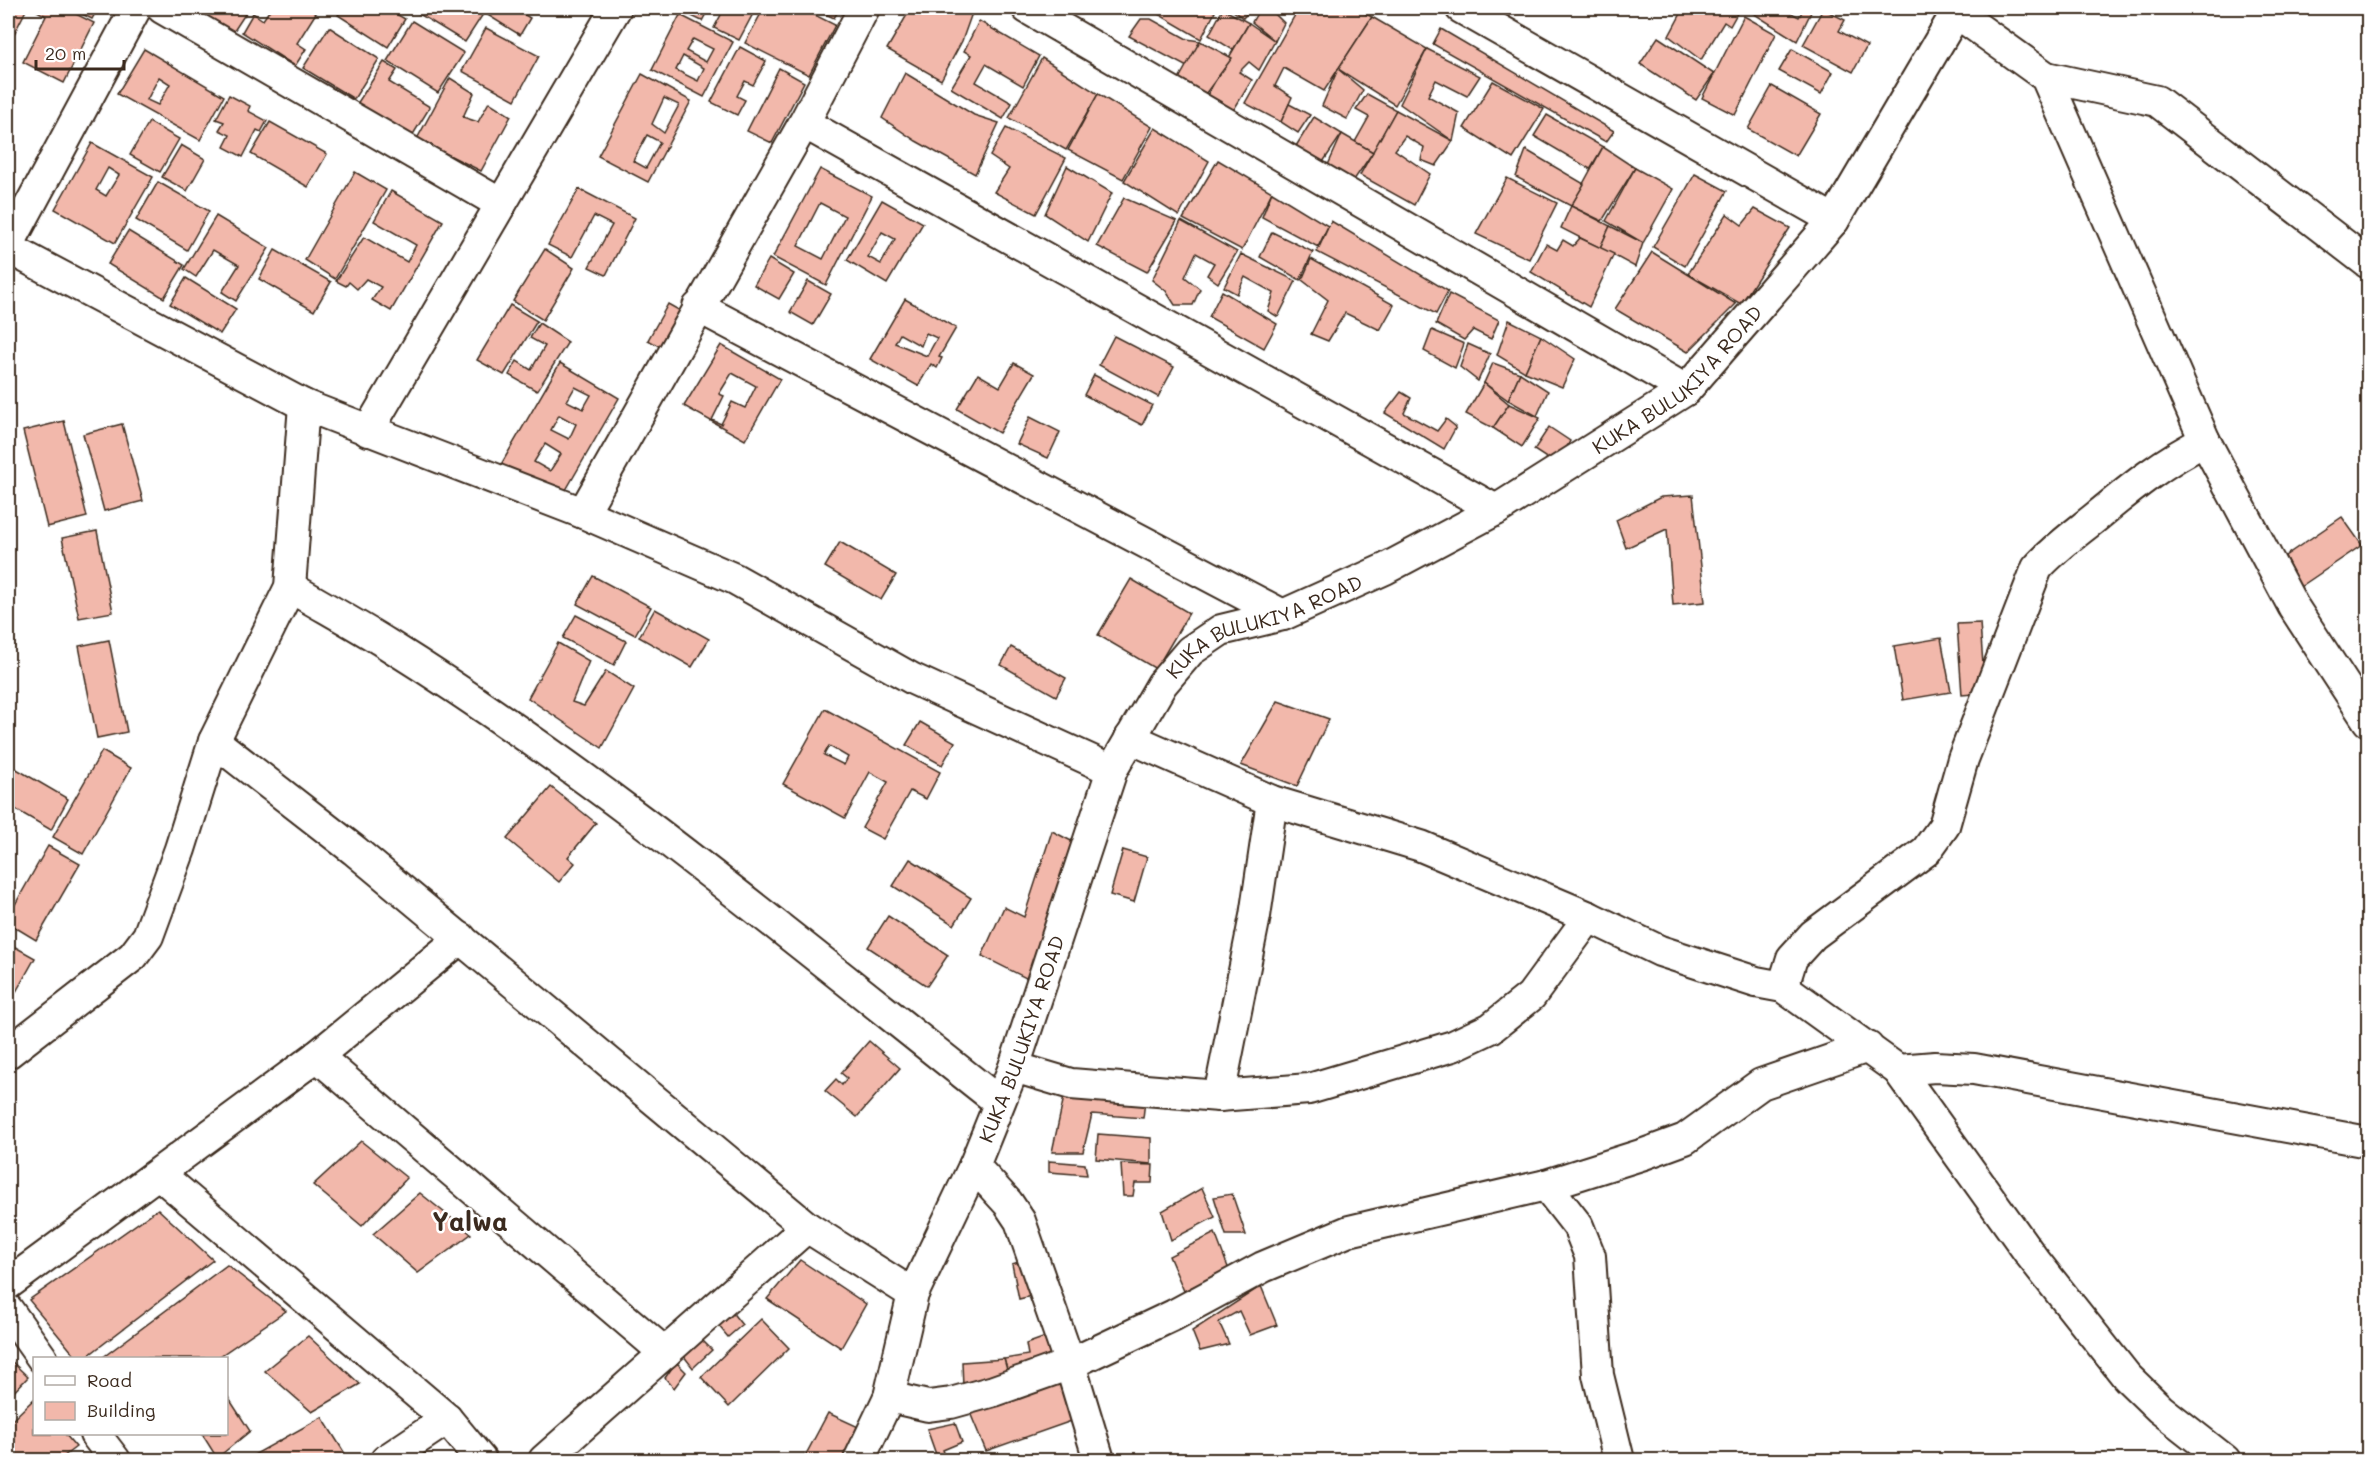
<svg xmlns="http://www.w3.org/2000/svg" width="2376" height="1468" font-family="Mali,sans-serif">
	<rect width="100%" height="100%" fill="#fff"/>
	<filter id="ink" filterUnits="userSpaceOnUse"><feTurbulence type="fractalNoise" baseFrequency=".0167" numOctaves="2"/><feDisplacementMap in="SourceGraphic" scale="12" xChannelSelector="R" yChannelSelector="G"/><feConvolveMatrix kernelMatrix="1 2 1 2 8 2 1 2 1" color-interpolation-filters="sRGB"/></filter>
	<g filter="url(#ink)">
		<!-- building -->
		<g fill="#f2b8ab" stroke="#3b2a1e" stroke-width="1.5" fill-rule="evenodd">
			<polygon points="8,8 27,8 8,46"/>
			<polygon points="32,8 64,8 94,23 64,83 23,62 46,16"/>
			<polygon points="70,8 98,8 92,19"/>
			<polygon points="209,8 249,8 232,34 204,16"/>
			<polygon points="271,8 307,8 316,13 297,43 306,49 295,66 242,32 253,13 263,20"/>
			<polygon points="343,8 386,8 405,19 388,47 338,15"/>
			<polygon points="419,8 487,8 465,42 416,12"/>
			<polygon points="490,8 523,8 520,12 530,18 520,35 486,14"/>
			<polygon points="685,8 709,8 702,21 683,12"/>
			<polygon points="717,8 756,8 739,40 714,28 723,11"/>
			<polygon points="764,8 801,8 835,25 809,75 745,43"/>
			<polygon points="813,8 840,8 834,18"/>
			<polygon points="911,8 961,8 972,13 962,41 941,80 887,49"/>
			<polygon points="1148,8 1207,8 1215,12 1201,39"/>
			<polygon points="1229,8 1252,8 1243,18"/>
			<polygon points="1260,8 1276,8 1274,13 1284,23 1275,41 1252,22"/>
			<polygon points="1299,8 1355,8 1372,17 1324,91 1284,68 1275,86 1292,97 1281,122 1245,103"/>
			<polygon points="1684,8 1740,8 1730,26 1724,22 1701,60 1669,36"/>
			<polygon points="1745,8 1782,8 1799,17 1804,8 1813,8 1797,41"/>
			<polygon points="1223,9 1249,23 1233,50 1209,35"/>
			<polygon points="1823,9 1845,20 1839,31 1867,46 1853,72 1803,45"/>
			<path d="M680 15 733 42 704 97 652 70ZM693 39 713 49 706 62 686 51ZM683 56 704 68 698 81 676 70Z"/>
			<polygon points="1744,16 1776,34 1735,115 1702,98"/>
			<polygon points="1372,17 1427,49 1395,105 1338,69"/>
			<polygon points="1141,19 1151,19 1187,39 1200,41 1187,67 1129,36"/>
			<polygon points="412,21 464,53 438,93 387,61"/>
			<polygon points="979,21 1039,56 1023,86 986,64 976,82 1012,103 1003,119 951,88 971,55 964,51"/>
			<polygon points="1249,23 1275,41 1259,70 1249,62 1239,72 1252,80 1233,111 1207,95"/>
			<polygon points="329,27 379,59 354,99 303,68"/>
			<polygon points="486,28 539,56 515,100 462,71"/>
			<polygon points="1441,29 1614,131 1606,142 1433,44"/>
			<polygon points="1658,37 1714,74 1696,100 1640,64"/>
			<polygon points="1200,41 1232,58 1200,101 1175,86"/>
			<polygon points="740,47 766,61 753,85 745,81 737,96 745,100 737,115 711,102"/>
			<path d="M144 49 224 96 200 140 117 94ZM159 77 170 84 158 105 147 100Z"/>
			<polygon points="1427,49 1480,76 1467,96 1436,80 1428,96 1459,113 1453,141 1400,104"/>
			<polygon points="1792,49 1833,72 1821,94 1779,71"/>
			<polygon points="1042,58 1098,94 1066,150 1009,118"/>
			<polygon points="384,62 397,70 389,82 430,107 409,141 355,107"/>
			<polygon points="779,68 804,82 772,143 747,131"/>
			<polygon points="1338,69 1363,90 1347,119 1322,106"/>
			<polygon points="905,73 974,115 999,123 975,174 916,141 882,118"/>
			<path d="M642 74 691 101 648 182 598 156ZM664 98 679 105 664 133 652 124ZM647 135 660 142 646 168 633 161Z"/>
			<polygon points="450,78 474,93 463,117 478,122 489,102 511,116 481,171 417,139"/>
			<polygon points="1493,81 1544,109 1513,159 1464,128"/>
			<polygon points="1772,86 1821,114 1796,156 1748,129"/>
			<polygon points="1098,94 1152,127 1123,179 1068,150"/>
			<polygon points="1367,94 1396,110 1373,152 1355,142 1369,117 1356,110"/>
			<polygon points="229,95 250,106 248,111 267,121 261,132 257,130 243,157 224,147 230,135 219,130 224,122 216,119"/>
			<polygon points="1289,104 1310,115 1298,133 1281,122"/>
			<polygon points="1396,110 1453,141 1436,166 1421,160 1424,147 1405,136 1395,150 1430,174 1414,205 1360,175"/>
			<polygon points="1547,115 1603,147 1590,169 1534,136"/>
			<polygon points="1314,117 1342,134 1323,162 1296,146"/>
			<polygon points="149,122 179,139 160,172 130,155"/>
			<polygon points="270,122 327,154 308,187 251,154"/>
			<polygon points="1006,128 1066,158 1036,214 994,192 1009,169 990,156"/>
			<polygon points="1155,128 1209,161 1179,216 1124,181"/>
			<polygon points="1342,134 1373,152 1352,183 1328,165"/>
			<path d="M92 143 153 177 115 243 55 209ZM108 168 119 175 106 196 96 190Z"/>
			<polygon points="181,145 205,159 187,191 162,177"/>
			<polygon points="1603,147 1635,168 1602,221 1571,206"/>
			<polygon points="1526,150 1584,184 1571,206 1516,177"/>
			<polygon points="1218,160 1272,192 1242,250 1183,219"/>
			<polygon points="1067,166 1112,193 1088,242 1045,214"/>
			<polygon points="1635,168 1673,189 1643,243 1606,221"/>
			<path d="M820 169 872 196 826 285 773 257ZM820 203 845 216 823 259 798 246Z"/>
			<polygon points="355,172 386,190 335,279 305,260"/>
			<polygon points="1695,174 1727,191 1685,266 1653,247"/>
			<polygon points="1507,178 1557,203 1529,259 1476,234"/>
			<polygon points="158,182 209,211 187,250 136,220"/>
			<polygon points="579,189 635,218 606,275 589,267 612,225 594,216 572,257 548,245"/>
			<polygon points="391,191 443,221 391,311 372,300 381,287 366,279 357,289 349,282 346,286 336,281 364,237 407,262 416,245 374,221"/>
			<polygon points="1272,192 1328,226 1318,247 1262,217"/>
			<polygon points="1124,198 1177,221 1147,272 1097,246"/>
			<path d="M882 200 923 223 887 284 847 260ZM882 232 895 239 881 264 868 257Z"/>
			<polygon points="1571,206 1610,226 1600,248 1561,228"/>
			<polygon points="1755,209 1790,228 1741,304 1688,274 1727,214 1742,225"/>
			<polygon points="216,216 269,248 236,301 222,292 239,265 213,250 196,277 184,269"/>
			<polygon points="1181,221 1237,252 1218,283 1207,275 1214,263 1196,253 1185,277 1200,289 1193,305 1175,305 1166,291 1152,280"/>
			<polygon points="1331,221 1448,291 1436,314 1317,252"/>
			<polygon points="1610,226 1643,243 1635,267 1600,248"/>
			<polygon points="128,231 184,265 164,298 108,264"/>
			<polygon points="1272,232 1313,252 1300,280 1260,257"/>
			<polygon points="1580,238 1614,254 1589,307 1531,272 1546,244 1557,250 1563,240 1573,246"/>
			<polygon points="545,249 574,268 543,320 513,301"/>
			<polygon points="275,250 331,282 314,311 259,279"/>
			<polygon points="1652,252 1736,304 1688,352 1615,309"/>
			<polygon points="1241,254 1296,281 1278,317 1268,311 1274,293 1245,277 1237,294 1224,287"/>
			<polygon points="769,259 794,274 779,299 754,285"/>
			<polygon points="1311,259 1394,305 1380,330 1345,313 1328,341 1311,334 1328,300 1302,280"/>
			<polygon points="186,278 236,309 220,334 170,304"/>
			<polygon points="808,281 831,294 813,325 790,312"/>
			<polygon points="1222,291 1277,324 1264,348 1209,317"/>
			<polygon points="1449,294 1499,320 1491,339 1473,330 1464,340 1436,324"/>
			<path d="M905 299 956 328 939 357 942 358 937 368 931 364 918 386 870 359ZM926 333 937 338 927 356 895 343 900 334 921 346Z"/>
			<polygon points="668,304 684,313 664,349 648,340"/>
			<polygon points="510,305 537,321 504,375 477,360"/>
			<polygon points="1509,320 1541,336 1525,372 1497,355"/>
			<polygon points="539,323 568,342 537,391 509,375 517,361 531,370 545,346 530,338"/>
			<polygon points="1432,330 1464,344 1455,368 1424,351"/>
			<polygon points="1114,336 1174,367 1158,397 1099,365"/>
			<polygon points="1541,336 1575,359 1562,387 1525,372"/>
			<polygon points="1468,344 1490,354 1478,381 1460,367"/>
			<path d="M721 345 780 379 745 440 684 406ZM732 373 756 386 745 408 732 402 721 424 712 420 724 396 719 394Z"/>
			<path d="M560 363 619 398 559 502 499 468ZM575 387 591 395 583 409 567 401ZM559 415 576 424 569 439 551 430ZM545 444 561 454 550 471 534 462Z"/>
			<polygon points="1014,363 1034,374 999,433 957,409 978,374 1000,387"/>
			<polygon points="1493,363 1520,373 1508,400 1484,383"/>
			<polygon points="1520,373 1548,391 1537,416 1508,400"/>
			<polygon points="1094,375 1152,405 1142,425 1084,395"/>
			<polygon points="1484,383 1509,404 1493,428 1466,414"/>
			<polygon points="1401,392 1411,398 1404,413 1437,431 1446,419 1456,427 1444,449 1385,413"/>
			<polygon points="1509,404 1540,418 1522,447 1493,428"/>
			<polygon points="1030,417 1060,432 1048,458 1017,444"/>
			<polygon points="64,421 87,517 47,527 23,431"/>
			<polygon points="122,424 143,501 104,511 83,434"/>
			<polygon points="1549,427 1570,441 1557,465 1534,450"/>
			<polygon points="1693,495 1705,602 1673,605 1667,529 1626,548 1616,520 1661,497"/>
			<polygon points="2342,517 2362,545 2300,587 2285,556"/>
			<polygon points="97,531 113,612 79,618 62,538"/>
			<polygon points="840,542 896,575 881,600 825,567"/>
			<polygon points="593,576 651,607 635,635 577,604"/>
			<polygon points="1131,579 1189,613 1156,669 1098,635"/>
			<polygon points="655,609 709,639 692,667 639,637"/>
			<polygon points="576,615 626,641 614,665 563,638"/>
			<polygon points="1980,623 1985,693 1962,695 1957,624"/>
			<polygon points="1941,638 1951,692 1903,700 1894,646"/>
			<polygon points="109,640 127,732 97,738 79,646"/>
			<polygon points="558,643 589,661 572,702 584,706 606,671 634,689 602,748 528,698"/>
			<polygon points="1011,647 1066,678 1056,696 1001,665"/>
			<polygon points="1278,701 1329,719 1297,786 1241,765"/>
			<path d="M825 709 940 772 926 799 910 791 883 839 862 828 888 782 870 772 845 818 783 784ZM829 746 848 757 844 765 824 755Z"/>
			<polygon points="920,722 955,742 942,765 906,745"/>
			<polygon points="102,751 131,768 83,854 53,837"/>
			<polygon points="8,764 68,799 51,830 8,805"/>
			<polygon points="551,787 596,823 568,857 575,863 559,882 507,839"/>
			<polygon points="1052,831 1077,844 1034,982 982,956 1004,907 1024,917"/>
			<polygon points="48,846 80,864 36,940 8,923 8,917"/>
			<polygon points="1123,850 1147,857 1134,902 1110,895"/>
			<polygon points="910,859 971,898 954,925 893,886"/>
			<polygon points="888,916 948,955 927,986 868,947"/>
			<polygon points="8,943 35,958 8,1006"/>
			<polygon points="869,1041 900,1068 857,1117 825,1091 836,1079 842,1085 847,1078 841,1073"/>
			<polygon points="1065,1092 1145,1101 1143,1118 1092,1114 1083,1152 1052,1152"/>
			<polygon points="1098,1134 1151,1138 1151,1164 1096,1159"/>
			<polygon points="361,1141 407,1178 362,1226 313,1185"/>
			<polygon points="1049,1161 1085,1164 1087,1175 1049,1172"/>
			<polygon points="1121,1164 1153,1165 1152,1183 1135,1183 1133,1196 1123,1196"/>
			<polygon points="1202,1188 1215,1217 1171,1240 1162,1211"/>
			<polygon points="420,1193 471,1234 418,1273 373,1234"/>
			<polygon points="1232,1194 1246,1235 1226,1235 1214,1197"/>
			<polygon points="158,1209 213,1260 85,1358 77,1358 29,1300"/>
			<polygon points="1215,1233 1229,1270 1184,1291 1169,1256"/>
			<polygon points="1028,1259 1040,1294 1019,1299 1012,1264"/>
			<polygon points="800,1260 866,1304 841,1348 767,1299"/>
			<polygon points="227,1265 286,1311 217,1358 102,1358"/>
			<polygon points="1261,1286 1277,1325 1250,1335 1239,1311 1219,1322 1229,1344 1200,1351 1192,1331"/>
			<polygon points="731,1311 742,1325 728,1337 718,1325"/>
			<polygon points="761,1319 789,1348 729,1407 701,1377"/>
			<polygon points="1051,1335 1056,1360 1009,1377 1004,1359 1028,1355 1026,1344"/>
			<polygon points="308,1336 360,1384 312,1412 265,1371"/>
			<polygon points="700,1338 712,1350 693,1368 683,1355"/>
			<polygon points="8,1358 28,1377 8,1398"/>
			<polygon points="1004,1359 1009,1377 963,1387 962,1362"/>
			<polygon points="676,1362 686,1372 674,1388 665,1378"/>
			<polygon points="1062,1377 1080,1418 986,1451 966,1403"/>
			<polygon points="226,1394 250,1431 217,1458 202,1434 226,1434"/>
			<polygon points="34,1399 34,1434 65,1434 76,1447 59,1460 8,1460 8,1424"/>
			<polygon points="828,1413 863,1429 849,1460 803,1460"/>
			<polygon points="322,1417 349,1460 245,1460"/>
			<polygon points="955,1423 962,1442 943,1450 947,1460 938,1460 927,1429"/>
		</g>
		<g fill="none" stroke-linecap="round" stroke-linejoin="round">
			<!-- minor casing -->
			<g stroke="#3b2a1e" stroke-width="34">
				<g id="minor">
					<polyline points="162,8 501,204"/>
					<polyline points="1027,8 1686,390"/>
					<polyline points="1461,8 1834,220"/>
					<polyline points="1957,13 2046,77 2205,441 2293,606 2368,721"/>
					<polyline points="2046,77 2157,101 2368,263"/>
					<polyline points="804,123 1496,510"/>
					<polyline points="8,246 136,8"/>
					<polyline points="8,248 304,405 583,513 735,579 913,679 1112,770"/>
					<polyline points="698,307 1283,615"/>
					<polyline points="368,431 616,8"/>
					<polyline points="583,513 804,123 864,8"/>
					<path d="M290 587C322 606 355 624 387 644 603 779 800 945 999 1102"/>
					<polyline points="1130,738 1272,801 1421,846 1589,917 1660,951 1756,982 1783,987 1898,1070 2032,1257 2127,1377 2160,1409 2225,1460"/>
					<polyline points="214,741 354,850 807,1227 913,1294"/>
					<path d="M1783 987 1792 958 1813 935 1926 851 1944 826 1963 759 2037 568C2055 548 2075 534 2096 517 2131 488 2164 461 2205 441"/>
					<polyline points="8,1053 133,956 148,936 180,849 214,741 290,587 304,405"/>
					<polyline points="317,1056 665,1353"/>
					<polyline points="1014,1067 1071,1084 1219,1096 1309,1089 1453,1046 1491,1028 1531,996 1589,917"/>
					<polyline points="1898,1070 1935,1067 1974,1069 2368,1142"/>
					<polyline points="1219,1096 1255,916 1272,801"/>
					<polyline points="974,1166 1008,1203 1020,1221 1070,1364 1099,1460"/>
					<polyline points="159,1174 447,1419 481,1460"/>
					<polyline points="1546,1185 1578,1226 1590,1256 1598,1375 1619,1460"/>
					<polyline points="8,1284 317,1056 461,938"/>
					<polyline points="8,1310 42,1358"/>
					<polyline points="889,1397 928,1406 951,1403 994,1391 1070,1364 1174,1315 1263,1267 1349,1231 1546,1185 1644,1154 1685,1139 1761,1084 1868,1047"/>
					<polyline points="95,1434 115,1460"/>
					<polyline points="386,1460 447,1419"/>
					<polyline points="544,1460 807,1227"/>
					<path id="s1" d="M859 1460 889 1397 913 1294 974 1166 1014 1067 1112 770 1162 684 1190 651 1221 630 1283 615 1385 569 1496 510 1686 390 1834 220 1959 8"/>
				</g>
			</g>
			<!-- minor -->
			<use href="#minor" stroke="#fff" stroke-width="30"/>
		</g>
	</g>
	<g text-anchor="middle" dominant-baseline="central" stroke-width="5" stroke-linejoin="round" paint-order="stroke">
		<!-- street labels -->
		<g font-size="20" fill="#3b2a1e" stroke="#fff">
			<text stroke="none"><textPath href="#s1" startOffset="1443">KUKA BULUKIYA ROAD</textPath></text>
			<text stroke="none"><textPath href="#s1" startOffset="957">KUKA BULUKIYA ROAD</textPath></text>
			<text stroke="none"><textPath href="#s1" startOffset="453">KUKA BULUKIYA ROAD</textPath></text>
		</g>
		<!-- district labels -->
		<g font-size="26" font-weight="bold" fill="#3b2a1e" stroke="#fff">
			<text x="470" y="1221">Yalwa</text>
		</g>
	</g>
	<!-- margin -->
	<rect width="2376" height="1468" fill="none" stroke="#fff" stroke-width="30"/>
	<rect x="15" y="15" width="2346" height="1438" fill="none" stroke="#3b2a1e" stroke-width="2" filter="url(#ink)"/>
	<!-- legend -->
	<rect x="33" y="1357" width="195" height="78" fill="#ffffff" stroke="#b1aaa5" stroke-width="1.5"/>
	<rect x="45" y="1376" width="30" height="9" fill="#ffffff" stroke="#b1aaa5" stroke-width="1.5"/>
	<text x="87" y="1387" font-size="18" fill="#3b2a1e">Road</text>
	<rect x="45" y="1402" width="30" height="18" fill="#f2b8ab" stroke="#b1aaa5" stroke-width="1.5"/>
	<text x="87" y="1417" font-size="18" fill="#3b2a1e">Building</text>
	<!-- scale -->
	<path d="M36 60v9h88v-9" fill="none" stroke="#3b2a1e" stroke-width="3"/>
	<text x="45" y="60" font-size="18" fill="#3b2a1e" stroke="#ffffff" stroke-width="4.5" paint-order="stroke">20 m</text>
</svg>
